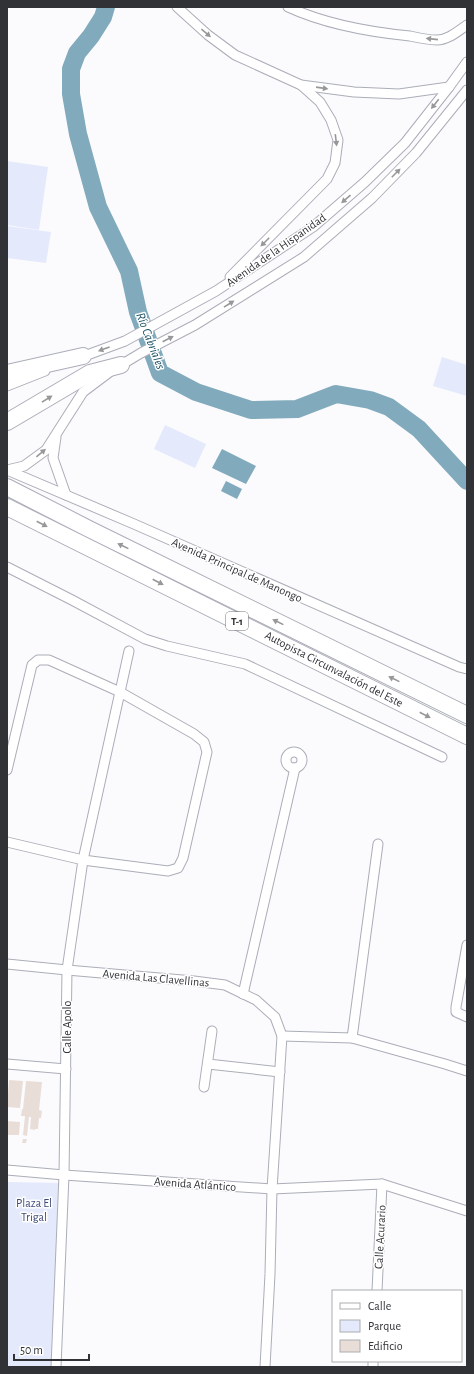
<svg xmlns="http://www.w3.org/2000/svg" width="474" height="1374" font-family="'Alegreya Sans',sans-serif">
	<rect width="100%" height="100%" fill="#fbfbfd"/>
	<!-- green -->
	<g fill="#e4eafc">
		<polygon points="7,161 48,167 39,230 7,225"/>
		<polygon points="7,226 51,232 46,263 7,258"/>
		<polygon points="442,357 467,365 467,396 433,386"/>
		<polygon points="165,425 206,444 195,468 154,449"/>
		<polygon points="7,1182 62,1183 52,1367 7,1367"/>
	</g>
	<!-- water -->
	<g fill="#81aabc">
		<polygon points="222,449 256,466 246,484 212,468"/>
		<polygon points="226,481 242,489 237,499 221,491"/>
	</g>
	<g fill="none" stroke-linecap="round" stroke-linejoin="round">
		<!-- river -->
		<polyline stroke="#81aabc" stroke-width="18" points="106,7 103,17 91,36 77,53 71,69 71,94 78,134 98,207 129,271 138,312 160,373 196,392 251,410 297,409 336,394 370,400 389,407 419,429 467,481"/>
	</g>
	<!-- building -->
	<g fill="#e9ddd8">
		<polygon points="9,1080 23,1081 20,1108 7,1107"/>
		<polygon points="26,1081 42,1082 39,1110 42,1111 41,1118 39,1118 38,1129 35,1129 35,1130 30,1129 31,1117 29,1117 27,1136 23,1135 25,1116 21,1116 22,1109 23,1109"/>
		<polygon points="7,1121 20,1122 19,1135 7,1135"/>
		<polygon points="23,1139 27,1139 26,1143 22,1143"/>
	</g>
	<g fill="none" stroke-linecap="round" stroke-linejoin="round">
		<!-- street casing -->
		<g stroke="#abaeb8" stroke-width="11">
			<g id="street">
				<polyline points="177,7 208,35 235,55 301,85 354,92 399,94 449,87"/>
				<path d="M288 7C325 24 369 32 410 36 419 38 428 40 437 40 448 40 458 31 467 25"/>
				<polyline points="230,277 327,179 335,163 338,140 331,120 320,102 301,85"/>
				<polyline points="79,358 125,341 216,291 313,227 365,182 405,143 449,87 467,62"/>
				<polyline points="7,386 45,371"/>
				<polyline points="56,437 53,458 66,495"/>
				<polyline points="7,470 24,466 46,450 83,392 111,371 141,353 195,325 304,257 372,198 416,153 467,90"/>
				<polyline points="7,470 134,524 459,667 467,669"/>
				<polyline points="7,567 72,600 145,639 167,646 245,664 442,757"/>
				<circle cx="294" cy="760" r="8"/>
				<polyline points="7,770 32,665 38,660 49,660 120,692 194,734 204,742 207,752 183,858 178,868 168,871 83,860 7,842"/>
				<polyline points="467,945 456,1007 456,1012 467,1017"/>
				<polyline points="7,964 67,970 194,981 225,985 256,1000 275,1017 282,1036 272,1189 270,1274 265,1367"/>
				<polyline points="243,994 295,768"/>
				<polyline points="282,1036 352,1038 378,844"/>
				<polyline points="352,1038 445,1064 467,1071"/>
				<polyline points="7,1064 66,1069"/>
				<polyline points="208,1064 280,1072"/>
				<polyline points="204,1087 212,1031"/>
				<polyline points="7,1170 64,1175 272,1189 382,1184 467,1211"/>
				<polyline points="377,1291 382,1184"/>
				<polyline points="56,1367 64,1175 67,970 83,860 129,651"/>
				<polyline points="373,1367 373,1361"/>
			</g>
		</g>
		<!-- highway casing -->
		<g stroke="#abaeb8" stroke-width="18">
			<g id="highway">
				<polyline points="7,373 83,356"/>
				<polyline points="7,422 90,373 121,365"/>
				<polyline points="7,487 89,529 467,715"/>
				<polyline points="7,507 467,736"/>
			</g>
		</g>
		<!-- street -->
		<use href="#street" stroke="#fff" stroke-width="9"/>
		<!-- highway -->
		<use href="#highway" stroke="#fff" stroke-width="16"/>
	</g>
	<!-- one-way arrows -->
	<defs><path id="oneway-solid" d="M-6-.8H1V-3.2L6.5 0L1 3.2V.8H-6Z"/></defs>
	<g fill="#98989a">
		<use href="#oneway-solid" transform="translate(206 33) rotate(40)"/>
		<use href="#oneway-solid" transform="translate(432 39) rotate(-174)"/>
		<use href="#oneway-solid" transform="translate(322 88) rotate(8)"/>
		<use href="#oneway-solid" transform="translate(435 104) rotate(128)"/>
		<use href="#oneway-solid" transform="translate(336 140) rotate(83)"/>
		<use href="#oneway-solid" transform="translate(396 173) rotate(-45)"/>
		<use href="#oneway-solid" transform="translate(346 199) rotate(139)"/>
		<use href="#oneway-solid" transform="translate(265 242) rotate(135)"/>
		<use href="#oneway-solid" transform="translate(229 304) rotate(-32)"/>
		<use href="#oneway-solid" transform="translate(168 339) rotate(-27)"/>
		<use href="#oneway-solid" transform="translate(104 349) rotate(160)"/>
		<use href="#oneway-solid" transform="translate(47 399) rotate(-32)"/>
		<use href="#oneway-solid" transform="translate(41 453) rotate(-40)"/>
		<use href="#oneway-solid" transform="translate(42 524) rotate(27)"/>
		<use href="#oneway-solid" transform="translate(123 546) rotate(-154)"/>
		<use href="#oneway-solid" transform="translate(158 582) rotate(27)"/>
		<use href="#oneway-solid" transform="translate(278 622) rotate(-154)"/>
		<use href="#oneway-solid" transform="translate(394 679) rotate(-154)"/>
		<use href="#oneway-solid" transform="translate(425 715) rotate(27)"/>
	</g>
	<g text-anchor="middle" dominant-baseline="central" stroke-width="3" stroke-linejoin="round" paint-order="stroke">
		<!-- shield labels -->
		<rect fill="#fff" stroke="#6e7072" stroke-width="1" x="226" y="612" width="22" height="18" rx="3"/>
		<g font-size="11" font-weight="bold" fill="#303236">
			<text x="237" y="621">T-1</text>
		</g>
		<!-- street labels -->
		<g font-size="12" fill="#303236" stroke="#fff">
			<text transform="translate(276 250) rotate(-35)">Avenida de la Hispanidad</text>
			<text transform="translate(237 570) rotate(24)">Avenida Principal de Manongo</text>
			<text transform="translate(334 669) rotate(27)">Autopista Circunvalación del Este</text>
			<text transform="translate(156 978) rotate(5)">Avenida Las Clavellinas</text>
			<text transform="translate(67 1027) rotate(-90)">Calle Apolo</text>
			<text transform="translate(195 1184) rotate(4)">Avenida Atlántico</text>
			<text transform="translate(380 1237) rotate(-87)">Calle Acurario</text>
		</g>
		<!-- park labels -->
		<g font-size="12" fill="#404b7b" stroke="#fff">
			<text x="34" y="1203">Plaza El<tspan x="34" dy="14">Trigal</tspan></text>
		</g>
		<!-- water labels -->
		<g font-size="13" font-style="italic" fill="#1c5266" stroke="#fff">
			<text transform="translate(150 341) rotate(69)">Río Cabriales</text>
		</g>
	</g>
	<!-- border -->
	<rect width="474" height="1374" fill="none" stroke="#303236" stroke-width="16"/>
	<!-- legend -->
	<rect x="332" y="1290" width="130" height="72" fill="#ffffff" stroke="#acadaf"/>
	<rect x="340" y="1303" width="20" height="6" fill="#ffffff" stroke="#acadaf"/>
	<text x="368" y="1310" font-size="12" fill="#303236">Calle</text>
	<rect x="340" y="1320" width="20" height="12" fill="#e4eafc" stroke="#acadaf"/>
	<text x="368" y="1330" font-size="12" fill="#303236">Parque</text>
	<rect x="340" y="1340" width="20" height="12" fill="#e9ddd8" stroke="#acadaf"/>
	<text x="368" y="1350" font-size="12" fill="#303236">Edificio</text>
	<!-- scale -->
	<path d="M14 1354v6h75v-6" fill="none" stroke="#303236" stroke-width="2"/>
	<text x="20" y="1354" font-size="12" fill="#303236" stroke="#ffffff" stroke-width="3" paint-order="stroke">50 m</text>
</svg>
